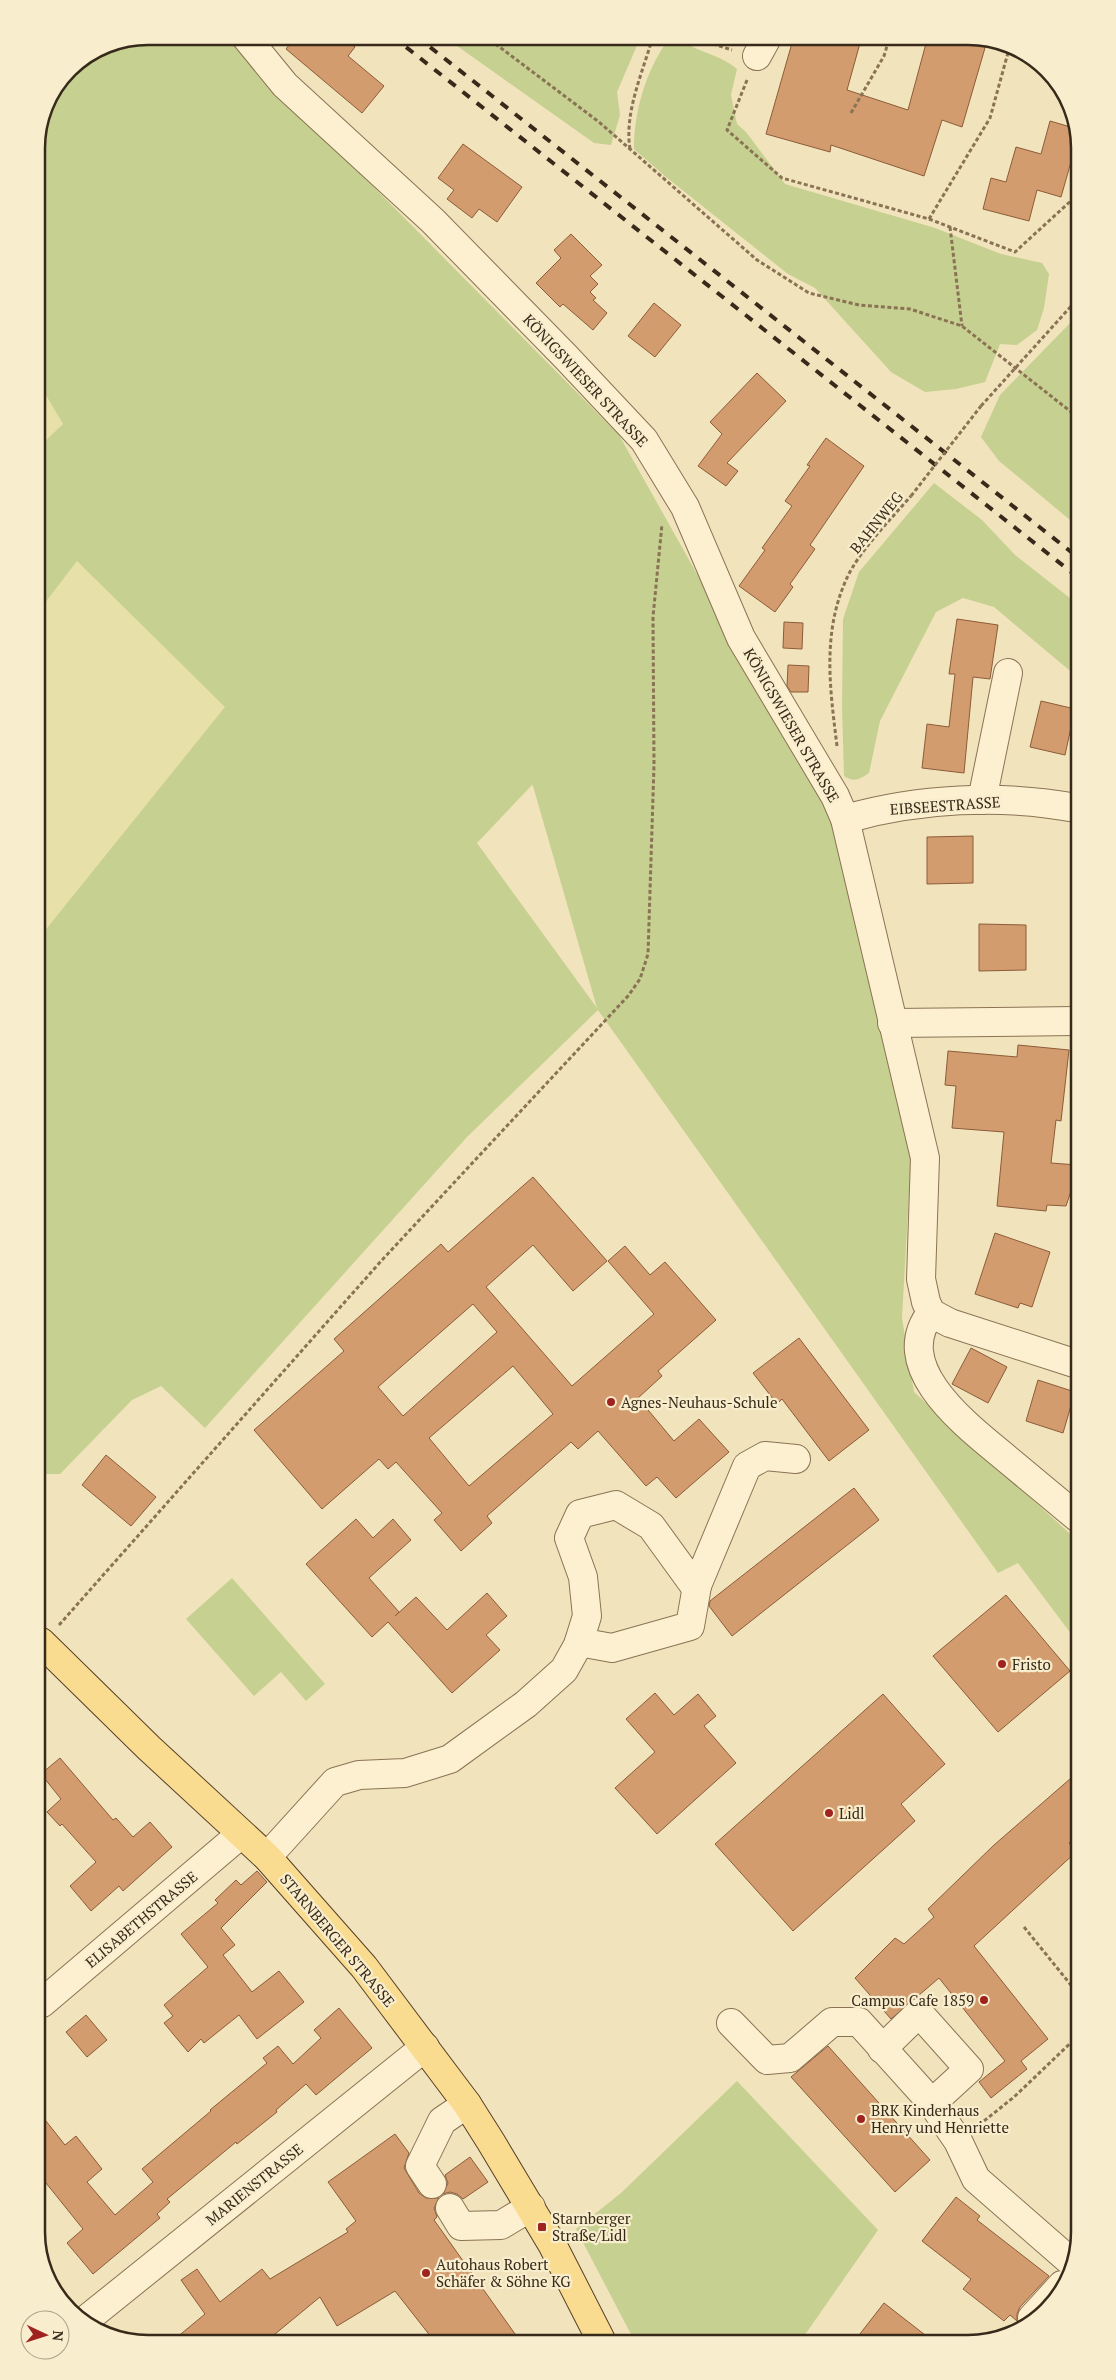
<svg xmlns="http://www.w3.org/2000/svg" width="1116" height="2380" font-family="'PT Serif',serif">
	<rect width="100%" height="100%" fill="#f1e3bc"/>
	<!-- farmland -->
	<g fill="#e8e0a9">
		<polygon points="37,380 63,424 37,449"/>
		<polygon points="77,561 226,707 39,938 38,612"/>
	</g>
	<!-- green -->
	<g fill="#c6d090" fill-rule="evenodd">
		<path d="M148 36H272L263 75 619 435 831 813 911 1157 902 1318 914 1392 1078 1541V1643L1018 1563 998 1573 598 1010 467 1137 205 1428 161 1386 132 1400 60 1474H40L39 938 225 707 77 561 38 612 37 449 63 424 37 380 36 141 45 105 69 69 105 45ZM532 785 533 786 597 1008 477 843Z"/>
		<polygon points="443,36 641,36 617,92 620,115 611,145 594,143"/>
		<path d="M684 42C701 53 721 55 737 69L731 95 737 124 746 132 785 184 935 228 1001 254 1042 263 1049 274 1044 308 1037 330 1017 345 1000 344 985 382 956 389 925 392 891 372 815 288 788 274 666 177 634 149C634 113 645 73 666 43Z"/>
		<polygon points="1074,319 1075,524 999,461 981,437 1000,395"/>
		<path d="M934 483 982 520 1015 555 1075 602V675L994 607 963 598 936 612 880 721 869 773C860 779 854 783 844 776L842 706 843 619 859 572Z"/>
		<polygon points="232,1578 325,1684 306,1701 281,1672 254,1696 186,1619"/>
		<polygon points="737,2081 878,2230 802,2339 634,2340 576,2229 621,2193"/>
	</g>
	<!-- building -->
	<g fill="#d39c6f" stroke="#8c5c38" fill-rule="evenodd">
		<polygon points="296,36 342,36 355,47 348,56 384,86 362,113 286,49"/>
		<polygon points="794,36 862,36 847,90 908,110 928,36 976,37 987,41 962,127 942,120 924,176 831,145 830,152 766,134"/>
		<polygon points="1050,121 1074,128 1074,163 1071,162 1061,197 1037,190 1029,221 983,209 991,178 1006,182 1016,147 1041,154"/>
		<polygon points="463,144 522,187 497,222 479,209 472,218 447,199 454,190 438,178"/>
		<polygon points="571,234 602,265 590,276 598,284 590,292 596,298 593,300 607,313 593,330 563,304 560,307 536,283 561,258 554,250"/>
		<polygon points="654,303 681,325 655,357 628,336"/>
		<polygon points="757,373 786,401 727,463 738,471 726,486 698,466 722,434 710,422"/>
		<polygon points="826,438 864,466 810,545 815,549 790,584 793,587 775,612 739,586 765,550 762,548 792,506 785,501 810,466 807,465"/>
		<polygon points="957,619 998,625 990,679 973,677 964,773 922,768 927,724 949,727 955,674 949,674"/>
		<polygon points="784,622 803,623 802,649 783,648"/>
		<polygon points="788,665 809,666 808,692 791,692 787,686"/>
		<polygon points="1041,701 1075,709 1065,755 1030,747"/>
		<polygon points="973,836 973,883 927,884 927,837"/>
		<polygon points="979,924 1026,925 1026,970 979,971"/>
		<polygon points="1018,1045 1069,1050 1061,1121 1056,1120 1051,1163 1077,1165 1077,1173 1066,1206 1047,1205 1046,1211 997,1206 1004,1132 952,1128 956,1086 945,1085 948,1051 1017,1057"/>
		<path d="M533 1177 607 1261 573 1291 533 1245 486 1287 572 1386 654 1314 608 1261 625 1246 650 1275 665 1262 716 1320 658 1371 662 1376 638 1398 674 1441 699 1419 729 1452 676 1498 657 1477 646 1486 598 1431 578 1449 571 1442 487 1516 492 1523 461 1551 434 1520 442 1513 396 1462 388 1469 379 1459 322 1509 254 1430 344 1351 334 1339 441 1244 448 1252ZM473 1304 497 1332 403 1416 378 1387ZM513 1366 553 1414 469 1486 429 1438Z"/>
		<polygon points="995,1233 1050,1252 1032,1307 1020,1303 1018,1308 975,1294"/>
		<polygon points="799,1338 869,1430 829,1461 782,1399 777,1404 753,1373"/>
		<polygon points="971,1348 1007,1367 988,1403 952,1384"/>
		<polygon points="1038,1380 1075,1392 1063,1433 1026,1421"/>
		<polygon points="106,1455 156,1497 131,1526 82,1485"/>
		<polygon points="854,1488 879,1520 732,1636 709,1606 710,1601"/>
		<polygon points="356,1519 373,1538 393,1519 411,1540 369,1578 399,1612 395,1616 416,1597 447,1630 487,1593 507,1616 486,1635 500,1650 452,1693 388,1622 372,1637 306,1564"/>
		<polygon points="1006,1595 1070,1671 998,1732 933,1656"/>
		<polygon points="655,1693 674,1715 698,1694 716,1716 704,1726 736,1763 657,1834 615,1788 655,1752 626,1719"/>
		<polygon points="883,1694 945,1764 901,1804 915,1821 793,1931 715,1844"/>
		<polygon points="60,1758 113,1820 116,1818 133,1837 150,1822 172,1847 123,1891 119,1886 91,1911 70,1886 96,1862 62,1824 60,1826 47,1812 61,1799 41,1774"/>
		<polygon points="1078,1772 1079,1833 1069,1843 1076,1852 974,1946 1048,2039 1021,2061 1027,2069 991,2098 979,2082 1005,2061 939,1978 891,2019 855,1978 895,1938 904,1944 934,1917 928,1909 994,1845"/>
		<polygon points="257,1871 267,1882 221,1928 235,1945 223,1955 252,1992 279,1971 304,2002 257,2039 239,2015 204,2043 201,2039 188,2052 164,2023 173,2016 164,2005 208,1967 181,1934 218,1903 215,1900 236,1880 241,1885"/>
		<polygon points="339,2008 372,2048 316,2095 306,2084 276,2110 277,2112 237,2144 236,2142 167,2199 170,2202 157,2214 160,2218 93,2274 67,2243 83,2229 42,2178 42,2116 65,2145 76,2136 102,2169 87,2182 115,2215 153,2182 142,2169 211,2111 210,2110 267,2063 263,2058 278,2046 293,2064 321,2038 314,2030"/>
		<polygon points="86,2015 107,2040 87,2057 66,2032"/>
		<polygon points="828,2046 930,2160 895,2192 791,2077"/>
		<polygon points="395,2134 409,2153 404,2168 419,2193 426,2198 439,2198 434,2208 437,2217 434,2220 520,2341 435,2342 395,2291 337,2326 320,2297 264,2343 170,2343 205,2314 181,2280 197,2269 220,2302 262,2269 270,2279 348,2232 346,2229 356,2221 328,2182"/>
		<polygon points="470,2157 488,2182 463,2199 457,2194 450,2192 443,2194 448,2183 445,2175"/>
		<polygon points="956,2197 980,2216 977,2220 1049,2276 1020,2307 1017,2314 1017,2321 1010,2315 1004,2321 963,2289 971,2279 922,2241"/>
		<polygon points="884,2303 929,2338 856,2339"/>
	</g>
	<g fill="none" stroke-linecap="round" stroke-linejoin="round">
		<!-- minor casing -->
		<g stroke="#8a7354" stroke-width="30">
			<g id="minor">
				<polyline points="245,36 285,85 433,221 565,356 644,440 685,507 741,638 835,796 845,819 925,1158 921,1279 926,1302 931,1313 950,1323 1077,1364"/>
				<polyline points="757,56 768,36"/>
				<polyline points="982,800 1008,673"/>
				<path d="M845 819C918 798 1001 794 1076 808"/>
				<polyline points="892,1023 1076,1021"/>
				<path d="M931 1313C888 1368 969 1427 1007 1459 1031 1479 1054 1498 1078 1518"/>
				<polyline points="579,1642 612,1648 690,1626 697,1586"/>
				<polyline points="267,1857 335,1782 359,1775 405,1773 450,1759 526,1704 564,1670 578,1645 587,1616 583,1577 569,1538 580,1514 616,1505 651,1526 696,1588 747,1466 765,1456 796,1459"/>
				<polyline points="42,2003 241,1834"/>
				<polyline points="731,2023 767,2060 790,2058 832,2022 859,2022 932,2103 958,2141 976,2179 1070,2261"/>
				<polyline points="882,2049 919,2013 969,2069 932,2103"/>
				<polyline points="432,2184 420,2166 442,2121 467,2104"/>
				<polyline points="450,2208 461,2226 501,2225 531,2207"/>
				<polyline points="1032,2318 1062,2285"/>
				<polyline points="83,2322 425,2047"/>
			</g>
		</g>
		<!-- major casing -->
		<g stroke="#574029" stroke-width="30">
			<polyline id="major" points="41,1642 149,1748 267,1857 364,1967 467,2104 491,2142 552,2244 601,2340"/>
		</g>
		<!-- path -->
		<g stroke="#8a7354" stroke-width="3" stroke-dasharray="4 2.5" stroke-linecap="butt">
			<polyline points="485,36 599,122 757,260 809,293 859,305 910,309 962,326 1075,415"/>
			<polyline points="688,36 732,50"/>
			<polyline points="747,80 727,130 782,178 929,219 1015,252 1074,198"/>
			<polyline points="851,113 884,56 890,36"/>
			<path d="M630 149C624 112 643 72 653 36"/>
			<polyline points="929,219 990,118 1009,49"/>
			<polyline points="950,227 962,326"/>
			<polyline points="981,406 1074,303"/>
			<path d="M837 746C830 689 822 634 846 580 858 552 891 519 911 496"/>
			<polyline points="59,1625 382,1260 628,996 640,979 648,954 654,765 653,617 662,524"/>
			<polyline points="1024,1927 1079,1995"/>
			<polyline points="979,2125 1014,2097 1079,2035"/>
		</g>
		<!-- minor -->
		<use href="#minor" stroke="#fcf0d0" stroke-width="28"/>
		<!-- major -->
		<use href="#major" stroke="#f9dc90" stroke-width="28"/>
		<!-- rail -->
		<g stroke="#382a1a" stroke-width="4" stroke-dasharray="9 9" stroke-linecap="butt">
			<polyline points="392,36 1075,575"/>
			<polyline points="416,36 1075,555"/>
		</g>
		<!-- path-bridge -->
		<polyline stroke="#8a7354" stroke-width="3" stroke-dasharray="4 2.5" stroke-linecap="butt" points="911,496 981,406"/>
	</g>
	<!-- markers -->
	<g fill="#9f231f" stroke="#f8edcc" stroke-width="2">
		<circle cx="611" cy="1402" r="5"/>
		<circle cx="1002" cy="1664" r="5"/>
		<circle cx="829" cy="1813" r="5"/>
		<circle cx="984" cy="2000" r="5"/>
		<circle cx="861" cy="2119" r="5"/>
		<rect x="537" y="2222" width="10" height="10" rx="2.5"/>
		<circle cx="426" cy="2273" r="5"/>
	</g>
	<g text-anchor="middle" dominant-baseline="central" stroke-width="4.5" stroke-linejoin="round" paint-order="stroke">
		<!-- street labels -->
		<g font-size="15" fill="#382a1a" stroke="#f8edcc">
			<text transform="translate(586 380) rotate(47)">KÖNIGSWIESER STRASSE</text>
			<text transform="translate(876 522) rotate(-51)">BAHNWEG</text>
			<text transform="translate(792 725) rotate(60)">KÖNIGSWIESER STRASSE</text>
			<text transform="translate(945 805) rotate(-4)">EIBSEESTRASSE</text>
			<text transform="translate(141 1919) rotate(-40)">ELISABETHSTRASSE</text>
			<text transform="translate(338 1940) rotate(50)">STARNBERGER STRASSE</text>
			<text transform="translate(254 2184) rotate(-39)">MARIENSTRASSE</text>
		</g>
		<!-- poi labels -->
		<g font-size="15" fill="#382a1a" stroke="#f8edcc" text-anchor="start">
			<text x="621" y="1402">Agnes-Neuhaus-Schule</text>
			<text x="1012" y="1664">Fristo</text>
			<text x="839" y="1813">Lidl</text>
			<text x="974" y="2000" text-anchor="end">Campus Cafe 1859</text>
			<text x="871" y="2110">BRK Kinderhaus<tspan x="871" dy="17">Henry und Henriette</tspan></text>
			<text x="552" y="2218">Starnberger<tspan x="552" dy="17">Straße/Lidl</tspan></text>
			<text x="436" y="2264">Autohaus Robert<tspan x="436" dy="17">Schäfer &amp; Söhne KG</tspan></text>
		</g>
	</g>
	<!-- crop -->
	<path d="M0 0H1116V2380H0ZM148 45H968A103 103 0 0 1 1071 148V2232A103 103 0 0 1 968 2335H148A103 103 0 0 1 45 2232V148A103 103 0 0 1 148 45Z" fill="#f8edcc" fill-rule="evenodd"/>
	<path fill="none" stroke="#382a1a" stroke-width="2.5" d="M148 45H968A103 103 0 0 1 1071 148V2232A103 103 0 0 1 968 2335H148A103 103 0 0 1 45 2232V148A103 103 0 0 1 148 45Z"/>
	<!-- north arrow -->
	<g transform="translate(45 2335) rotate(94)"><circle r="24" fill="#f8edcc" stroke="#ab9f85"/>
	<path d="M0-4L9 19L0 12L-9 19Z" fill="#9f231f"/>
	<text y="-8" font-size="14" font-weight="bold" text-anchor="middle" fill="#382a1a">N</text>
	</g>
</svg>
